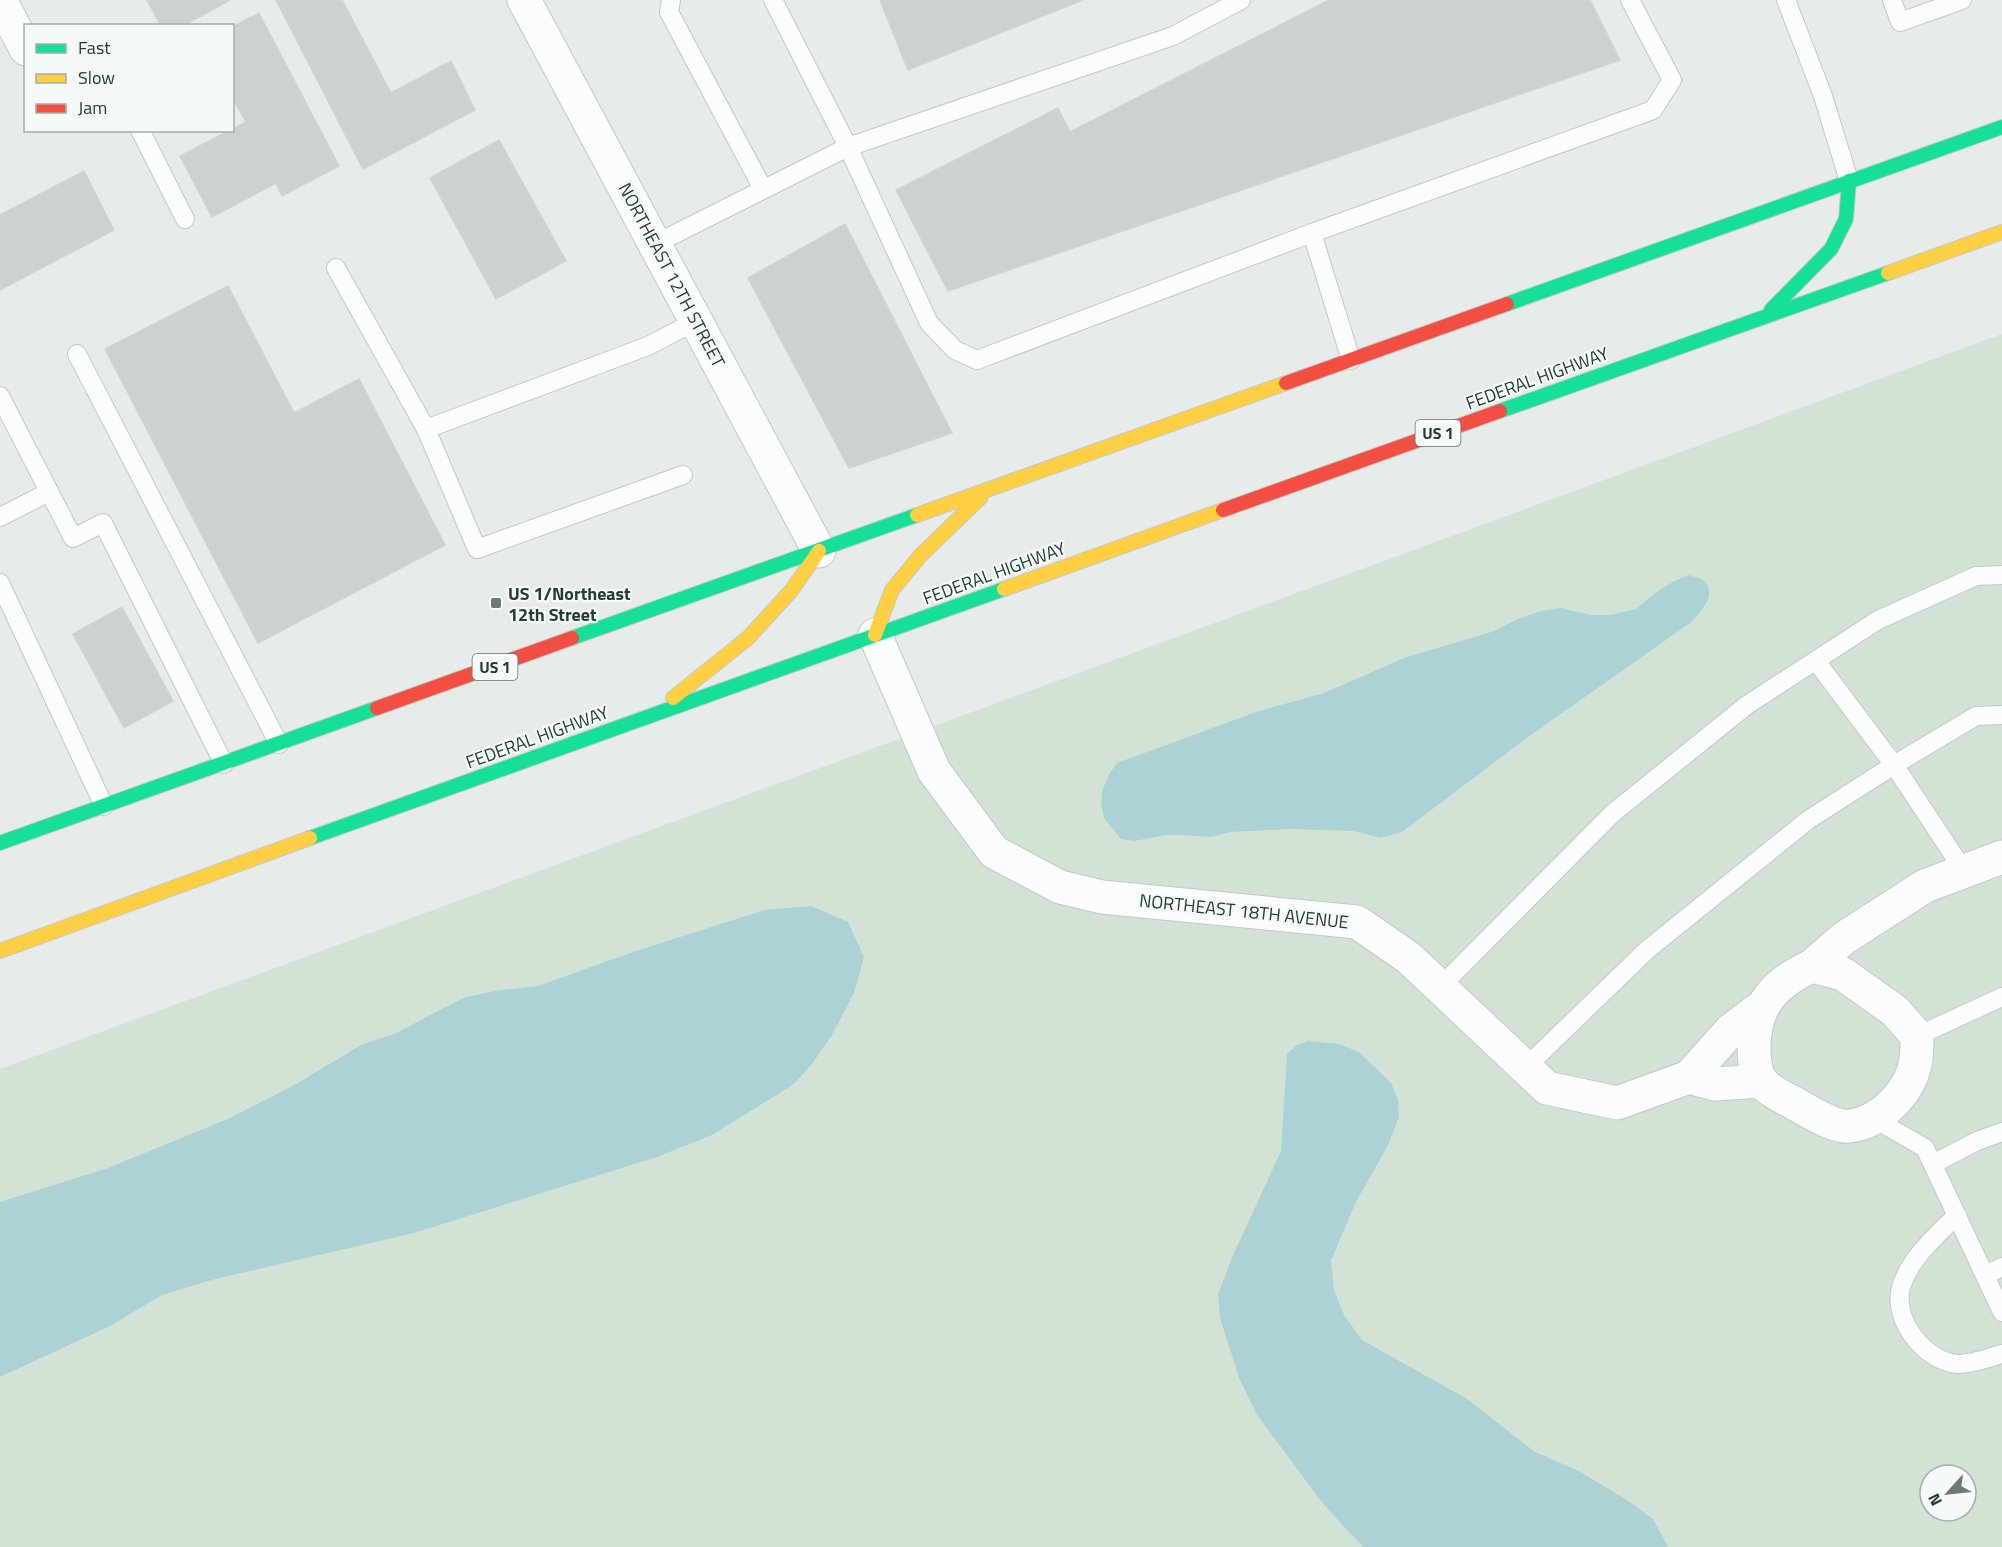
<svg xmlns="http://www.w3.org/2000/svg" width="2002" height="1547" font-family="'Titillium Web',sans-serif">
	<rect width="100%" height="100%" fill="#e7ebe9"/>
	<!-- green -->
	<path fill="#d2e3d6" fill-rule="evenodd" d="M2002 334V1547H0V1069ZM1930 1475H1966V1511H1930Z"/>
	<!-- water -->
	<g fill="#acd2d5">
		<path d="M1690 575C1694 577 1701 578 1704 581 1719 593 1699 615 1690 623L1528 737 1402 832 1380 838 1355 831 1287 829 1231 832 1211 837 1183 835H1167L1134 841 1121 839 1104 818 1101 804 1102 792 1108 776 1117 763 1259 711 1324 693 1404 658 1491 632 1518 619 1541 611 1561 608 1591 615H1611L1636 609 1655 593 1674 581Z"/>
		<polygon points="811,906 848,922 864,957 854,993 832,1035 812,1064 794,1084 712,1135 657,1157 414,1233 215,1279 162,1295 110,1326 0,1377 0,1202 108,1168 230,1118 296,1084 361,1045 396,1033 463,998 494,991 538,986 633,952 765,910"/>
		<polygon points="1308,1041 1340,1044 1360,1053 1391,1083 1398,1099 1399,1117 1388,1145 1356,1202 1331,1260 1334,1290 1344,1315 1362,1340 1467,1399 1535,1452 1579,1471 1630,1502 1653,1519 1668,1547 1364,1547 1344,1527 1321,1501 1257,1415 1239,1378 1220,1318 1218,1294 1234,1253 1281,1151 1287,1054 1297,1045"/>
	</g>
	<!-- building -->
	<g fill="#cdd2d0" stroke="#d0d4d2" stroke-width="1.5">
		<polygon points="147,0 230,0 183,26 161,26"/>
		<polygon points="276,0 342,0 391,93 451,61 475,110 363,169"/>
		<polygon points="880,0 1083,0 908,70"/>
		<polygon points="1329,0 1590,0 1620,60 948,291 896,190 1058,108 1070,132"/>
		<polygon points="259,13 339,166 282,196 276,183 212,217 180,156 246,122 232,97 232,27"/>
		<polygon points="499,140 566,261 496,299 430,178"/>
		<polygon points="84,171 114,230 0,290 0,215"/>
		<polygon points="845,224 952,433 849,468 748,278"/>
		<polygon points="228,286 294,413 359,379 445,545 258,643 105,349"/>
		<polygon points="122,607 173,701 124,728 73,634"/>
	</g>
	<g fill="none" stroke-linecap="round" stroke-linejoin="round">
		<!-- lane casing -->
		<g stroke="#c4c8c6" stroke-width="20">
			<g id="lane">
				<polyline points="671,0 669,12 763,189"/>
				<polyline points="773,0 848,147 1173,36 1241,0"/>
				<polyline points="1786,0 1823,96 1849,181"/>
				<polyline points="1892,0 1900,22 1962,0"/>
				<polyline points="140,130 185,219"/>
				<polyline points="1312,233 1653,110 1672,80 1630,0"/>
				<polyline points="655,244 848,147 929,323 955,350 977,360 1312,233 1351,360"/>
				<polyline points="336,268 426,429 648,346 696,321"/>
				<polyline points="77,354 279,744"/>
				<polyline points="0,396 73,538 103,523 224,764"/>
				<polyline points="426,429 477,549 683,475"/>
				<polyline points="0,517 49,492"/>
				<polyline points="0,583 104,806"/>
				<polyline points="1816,661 1894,765 1964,871"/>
				<polyline points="1440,987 1613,813 1747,705 1878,620 1976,576 2002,575"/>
				<polyline points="1917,1036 2002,997"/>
				<polyline points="1526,1067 1647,950 1808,820 1894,765 1976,716 2002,715"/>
				<polyline points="1873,1118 1925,1148 2002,1312"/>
				<polyline points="1933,1164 1977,1141 2002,1132"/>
				<path d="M1957 1215C1936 1236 1910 1258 1901 1287 1892 1320 1925 1361 1957 1364 1968 1365 1991 1357 2002 1354"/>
				<polyline points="1985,1275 2002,1267"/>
			</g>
		</g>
		<!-- street casing -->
		<g stroke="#c4c8c6" stroke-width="35">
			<g id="street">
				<polyline points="0,0 26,49"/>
				<polyline points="524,0 819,551"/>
				<polyline points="875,635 934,771 994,852 1060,887 1102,897 1357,922 1409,958 1547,1088 1617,1103 1689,1077 1731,1030 1763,1006"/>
				<path d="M1812 966 1843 974 1895 1011 1917 1036C1917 1043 1917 1051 1916 1059 1912 1090 1882 1122 1850 1126 1836 1128 1811 1113 1799 1106 1789 1100 1768 1091 1761 1081 1755 1072 1754 1055 1754 1045 1755 1004 1776 982 1812 966Z"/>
				<polyline points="1812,966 1844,938 1925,886 2002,857"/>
				<polyline points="1689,1077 1715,1084 1761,1081"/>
			</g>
		</g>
		<!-- fast casing -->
		<g stroke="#c3cac7" stroke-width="16">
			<g id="fast">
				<polyline points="1507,304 2002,127"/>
				<polyline points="1771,310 1831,249 1846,219 1849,181"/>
				<polyline points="1500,411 1888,273"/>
				<polyline points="572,638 917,515"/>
				<polyline points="310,838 1004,589"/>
				<polyline points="0,843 377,708"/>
			</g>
		</g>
		<!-- slow casing -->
		<g stroke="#c3cac7" stroke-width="16">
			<g id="slow">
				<polyline points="1888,273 2002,232"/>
				<polyline points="917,515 1286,383"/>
				<polyline points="1004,589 1223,510"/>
				<polyline points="875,635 892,590 921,555 981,497"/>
				<polyline points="673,698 748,638 791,591 819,551"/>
				<polyline points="0,951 310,838"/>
			</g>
		</g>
		<!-- jam casing -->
		<g stroke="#c3cac7" stroke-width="16">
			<g id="jam">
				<polyline points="1286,383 1507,304"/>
				<polyline points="1223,510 1500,411"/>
				<polyline points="377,708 572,638"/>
			</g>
		</g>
		<!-- lane -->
		<use href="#lane" stroke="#fbfcfc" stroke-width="18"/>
		<!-- street -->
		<use href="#street" stroke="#fbfcfc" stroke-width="33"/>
		<!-- fast -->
		<use href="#fast" stroke="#16e098" stroke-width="14"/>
		<!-- slow -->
		<use href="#slow" stroke="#ffcf43" stroke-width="14"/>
		<!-- jam -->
		<use href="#jam" stroke="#f24e42" stroke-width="14"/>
	</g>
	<!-- markers -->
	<rect fill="#6a7a74" stroke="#f5f9f7" stroke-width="2" x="490" y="597" width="12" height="12" rx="3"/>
	<g text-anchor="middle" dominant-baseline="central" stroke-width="4.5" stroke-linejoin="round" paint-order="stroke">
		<!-- shield labels -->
		<g fill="#f5f9f7" stroke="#64756f" stroke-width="1.5">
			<rect x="1415.5" y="420" width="45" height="26" rx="4.5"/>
			<rect x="472.5" y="654" width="45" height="26" rx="4.5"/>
		</g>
		<g font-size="16" font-weight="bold" fill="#263d35">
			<text x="1438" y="433">US 1</text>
			<text x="495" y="667">US 1</text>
		</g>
		<!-- street labels -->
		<g font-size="18" fill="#263d35" stroke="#f5f9f7">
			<text transform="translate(672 275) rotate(62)">NORTHEAST 12TH STREET</text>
			<text transform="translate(1537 378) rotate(-20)">FEDERAL HIGHWAY</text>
			<text transform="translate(994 573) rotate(-20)">FEDERAL HIGHWAY</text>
			<text transform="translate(537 737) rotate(-20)">FEDERAL HIGHWAY</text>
			<text transform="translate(1244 911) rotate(6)">NORTHEAST 18TH AVENUE</text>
		</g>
		<!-- poi labels -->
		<g font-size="18" font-weight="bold" fill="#263d35" stroke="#f5f9f7" text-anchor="start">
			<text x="508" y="593">US 1/Northeast<tspan x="508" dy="21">12th Street</tspan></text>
		</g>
	</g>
	<!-- legend -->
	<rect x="24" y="24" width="210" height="108" fill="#f5f9f7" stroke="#a2aea9" stroke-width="1.5"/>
	<rect x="36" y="44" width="30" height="9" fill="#16e098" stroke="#a2aea9" stroke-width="1.5"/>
	<text x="78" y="54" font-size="18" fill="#263d35">Fast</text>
	<rect x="36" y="74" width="30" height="9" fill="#ffcf43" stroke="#a2aea9" stroke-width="1.5"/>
	<text x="78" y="84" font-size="18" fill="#263d35">Slow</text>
	<rect x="36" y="104" width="30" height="9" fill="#f24e42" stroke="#a2aea9" stroke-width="1.5"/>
	<text x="78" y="114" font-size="18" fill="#263d35">Jam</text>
	<!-- north arrow -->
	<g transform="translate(1948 1493) rotate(243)"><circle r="28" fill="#f5f9f7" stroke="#a2aea9" stroke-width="1.5"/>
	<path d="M0-4.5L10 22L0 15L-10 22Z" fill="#6a7a74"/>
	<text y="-9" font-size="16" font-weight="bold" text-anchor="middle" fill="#263d35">N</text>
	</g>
</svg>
